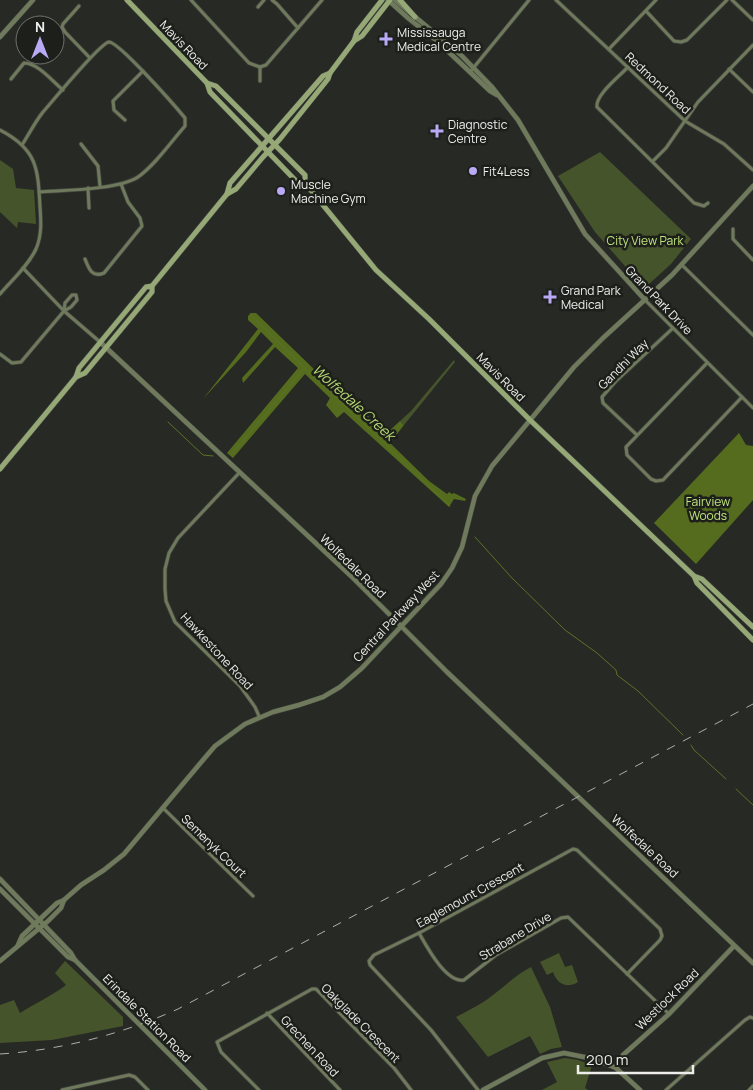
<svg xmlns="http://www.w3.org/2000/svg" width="753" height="1090" font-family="Manrope,sans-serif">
	<rect width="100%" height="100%" fill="#272924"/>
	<!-- green -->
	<g fill="#46542c">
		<polygon points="600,152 691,239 671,264 649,284 639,282 595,232 558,176"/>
		<polygon points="0,160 13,169 16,188 34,190 36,224 18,222 17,228 0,212"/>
		<polygon points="454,360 455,362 404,425 400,421 411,411"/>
		<path d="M559 953 565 967 572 965 578 982C567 989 557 984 553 972L547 975 540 962Z"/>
		<path d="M65 961 123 1017V1026L52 1040 0 1043V1005L14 1000 20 1013C35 1003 52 996 66 985L55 973Z"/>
		<path d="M531 967 550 1007 562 1047 551 1049 540 1054 530 1036 488 1057 456 1017C469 1010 482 1004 493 995 506 985 517 974 531 967Z"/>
		<polygon points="565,1058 578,1060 592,1065 585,1088 588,1090 542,1090 557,1082 547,1062"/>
	</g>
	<!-- forest -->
	<g fill="#556c1f">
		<polygon points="251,313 256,313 350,404 356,405 387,433 400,421 404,425 390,443 429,481 447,494 449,492 452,494 454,493 466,499 465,501 454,499 449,507 344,412 337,418 326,405 330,398 305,374 233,458 227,453 298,368 275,347 243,383 242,378 273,344 261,332 246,352 203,399 258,329 248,320 248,316"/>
		<polygon points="739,433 746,445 753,446 753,500 696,564 654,523"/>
	</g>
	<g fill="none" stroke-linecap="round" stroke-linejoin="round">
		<!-- stream -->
		<g stroke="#5b7326" stroke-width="1">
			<polyline points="250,314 305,368"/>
			<polyline points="168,422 203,455 213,456"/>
			<polyline points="231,455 303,370 306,369 450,506"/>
			<polyline points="475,537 512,578 565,630 597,653 616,670 617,675 638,691 683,735"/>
			<polyline points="691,745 694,750 726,779"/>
			<polyline points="736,789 753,805"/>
		</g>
		<!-- minor casing -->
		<g stroke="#434540" stroke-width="4.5">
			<g id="minor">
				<polyline points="191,0 249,63 260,67 266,65 322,0"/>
				<polyline points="272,0 277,4 298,28"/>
				<polyline points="556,0 685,121 724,144 753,170"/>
				<polyline points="732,0 753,20"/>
				<polyline points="79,6 63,24 62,27 65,32 90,58"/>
				<polyline points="258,7 264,0"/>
				<polyline points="646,11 674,41 681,42 687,40 727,0"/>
				<polyline points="609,49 656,0"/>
				<polyline points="260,67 260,81"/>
				<path d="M628 67C620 76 595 95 597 107L694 203 704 206 708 203"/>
				<polyline points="729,69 753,92"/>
				<polyline points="470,72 529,0"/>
				<path d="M11 79 24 63C38 63 52 81 63 90"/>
				<polyline points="125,120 114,110 113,101 143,71"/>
				<path d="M0 130C37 149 38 168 40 207 41 221 42 235 36 249 28 266 12 280 0 294"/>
				<polyline points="81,144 98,166 100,186"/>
				<path d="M22 145C29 134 35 122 43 112 52 102 100 43 109 42 119 42 176 107 185 118V126C170 143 156 164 138 177 118 190 64 190 39 192"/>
				<polyline points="653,161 666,148 698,102 753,45"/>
				<polyline points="88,188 89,208"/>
				<polyline points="733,229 733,239 753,260"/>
				<path d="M85 259C89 269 92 278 104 273L142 226 140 218 128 202 121 184"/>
				<polyline points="682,265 753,335"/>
				<polyline points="23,268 64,311 100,342"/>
				<polyline points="645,300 753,408"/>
				<polyline points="0,354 12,363 21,362 64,311 71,307 77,300 76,295 72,295 65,303 64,311"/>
				<polyline points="707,363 626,447 627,455 651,479 656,481 663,480 742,397"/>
				<polyline points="637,435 603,403 602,397 616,381 672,329"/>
				<polyline points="240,472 178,538 169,553 165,569 165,589 166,601 175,622 240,686 255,707 259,716"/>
				<polyline points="163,808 253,896"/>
				<path d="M419 933C427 947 446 983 464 980L496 955 561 918 568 917 669 1014"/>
				<polyline points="267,1013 340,1090"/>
				<polyline points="62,1090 129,1075 135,1077 148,1090"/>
				<polyline points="259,1090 221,1052 217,1042 312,989 316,989 394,1068 411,1090"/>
				<polyline points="478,1090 431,1030 370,965 369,961 374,955 419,933 573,849 577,850 660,929 662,936 660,940 627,974"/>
				<polyline points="666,1090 745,1020 750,1017 753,1018"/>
				<polyline points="749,1090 753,1086"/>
			</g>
		</g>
		<!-- tertiary casing -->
		<g stroke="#434540" stroke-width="5.5">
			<g id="tertiary">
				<polyline points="388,0 408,18 436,40 490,91 497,95"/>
				<polyline points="395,0 461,55 492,87 518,120 585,234 645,300"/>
				<polyline points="0,37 33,0"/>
				<polyline points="100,342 351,576 447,672 753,963"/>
				<polyline points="0,879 71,953 75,960 205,1090"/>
				<polyline points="0,889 68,957 75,960"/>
				<polyline points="18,945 22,936 57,903 64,900 81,885 104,870 124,854 203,760 215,746 245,724 273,712 299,705 323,697 340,687 362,668 441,584 452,568 462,547 475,496 492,466 574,367 603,338 672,275 753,186"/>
				<polyline points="0,961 48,921 61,908 64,900"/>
				<polyline points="616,1068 623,1055 669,1014 734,946"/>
				<polyline points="483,1090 542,1058 564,1053 594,1059 616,1068 640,1090"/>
			</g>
		</g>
		<!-- secondary casing -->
		<g stroke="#434540" stroke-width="6">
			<g id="secondary">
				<polyline points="127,0 207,83 216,86 305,175 305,183 376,270 429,319 530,420 694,576 702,579 753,627"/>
				<polyline points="400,0 415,17"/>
				<polyline points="354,41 362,36 390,0"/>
				<polyline points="207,83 210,92 298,183 305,183"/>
				<polyline points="227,194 230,183 323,76 330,73"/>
				<polyline points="76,377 85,373 152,292 152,286"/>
				<polyline points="0,469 76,377 79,368 146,287 152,286 227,194 236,189 263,157 280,139 328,79 330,73 354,41 357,32 382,0"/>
				<polyline points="694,576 697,583 753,640"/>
			</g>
		</g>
		<!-- minor -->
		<use href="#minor" stroke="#6e7a5b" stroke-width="3"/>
		<!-- tertiary -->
		<use href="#tertiary" stroke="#6e7a5b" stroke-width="4.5"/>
		<!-- secondary -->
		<use href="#secondary" stroke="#95a876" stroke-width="5"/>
		<!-- rail -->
		<path stroke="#aeafab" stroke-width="1" stroke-dasharray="9 9" stroke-linecap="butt" d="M0 1054C62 1050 122 1034 178 1009L753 704"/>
	</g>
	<!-- markers -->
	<g fill="#baaaf6" stroke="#1d1f1a" stroke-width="2">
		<path d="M383.5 31.5h5v5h5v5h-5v5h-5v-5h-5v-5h5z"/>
		<path d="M434.5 123.5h5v5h5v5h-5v5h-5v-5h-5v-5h5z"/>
		<circle cx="473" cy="171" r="5"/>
		<circle cx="281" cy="191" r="5"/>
		<path d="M547.5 289.5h5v5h5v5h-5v5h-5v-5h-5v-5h5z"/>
	</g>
	<g text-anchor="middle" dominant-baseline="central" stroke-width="5" stroke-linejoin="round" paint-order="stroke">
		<!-- poi labels -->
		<g font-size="12" fill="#edeeeb" stroke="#1d1f1a" text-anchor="start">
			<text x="397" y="32">Mississauga<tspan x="397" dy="14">Medical Centre</tspan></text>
			<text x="448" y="124">Diagnostic<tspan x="448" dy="14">Centre</tspan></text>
			<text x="483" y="171">Fit4Less</text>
			<text x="291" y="184">Muscle<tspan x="291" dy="14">Machine Gym</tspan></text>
			<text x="561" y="290">Grand Park<tspan x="561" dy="14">Medical</tspan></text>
		</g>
		<!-- street labels -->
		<g font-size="12" fill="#edeeeb" stroke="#1d1f1a">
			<text transform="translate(184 45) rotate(46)">Mavis Road</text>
			<text transform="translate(658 83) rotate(43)">Redmond Road</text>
			<text transform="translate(659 300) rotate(46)">Grand Park Drive</text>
			<text transform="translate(623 364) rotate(-45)">Gandhi Way</text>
			<text transform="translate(501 377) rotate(45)">Mavis Road</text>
			<text transform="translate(353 566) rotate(44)">Wolfedale Road</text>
			<text transform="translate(396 616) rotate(-47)">Central Parkway West</text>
			<text transform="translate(217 651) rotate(47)">Hawkestone Road</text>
			<text transform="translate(214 846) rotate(44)">Semenyk Court</text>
			<text transform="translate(645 846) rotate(43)">Wolfedale Road</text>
			<text transform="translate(470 895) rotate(-29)">Eaglemount Crescent</text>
			<text transform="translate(515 936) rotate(-31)">Strabane Drive</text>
			<text transform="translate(667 999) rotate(-44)">Westlock Road</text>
			<text transform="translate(147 1018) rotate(45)">Erindale Station Road</text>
			<text transform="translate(361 1023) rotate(45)">Oakglade Crescent</text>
			<text transform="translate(310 1046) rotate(47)">Grechen Road</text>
		</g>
		<!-- park labels -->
		<g font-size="12" fill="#c0e47c" stroke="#1d1f1a">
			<text x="645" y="240">City View Park</text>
			<text x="708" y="501">Fairview<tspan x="708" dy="14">Woods</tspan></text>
		</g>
		<!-- water labels -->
		<g font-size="14" font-style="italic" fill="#b8db74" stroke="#1d1f1a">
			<text transform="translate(354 402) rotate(42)">Wolfedale Creek</text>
		</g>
	</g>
	<!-- north arrow -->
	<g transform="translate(40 40)"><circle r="24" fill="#1d1f1a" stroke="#70726e"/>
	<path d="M0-4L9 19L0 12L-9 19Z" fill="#baaaf6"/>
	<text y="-8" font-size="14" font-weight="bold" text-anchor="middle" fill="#edeeeb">N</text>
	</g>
	<!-- scale -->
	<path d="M578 1065v8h115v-8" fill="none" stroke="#edeeeb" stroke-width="2.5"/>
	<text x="586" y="1065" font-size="15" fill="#edeeeb" stroke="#1d1f1a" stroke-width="4" paint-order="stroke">200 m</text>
</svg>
